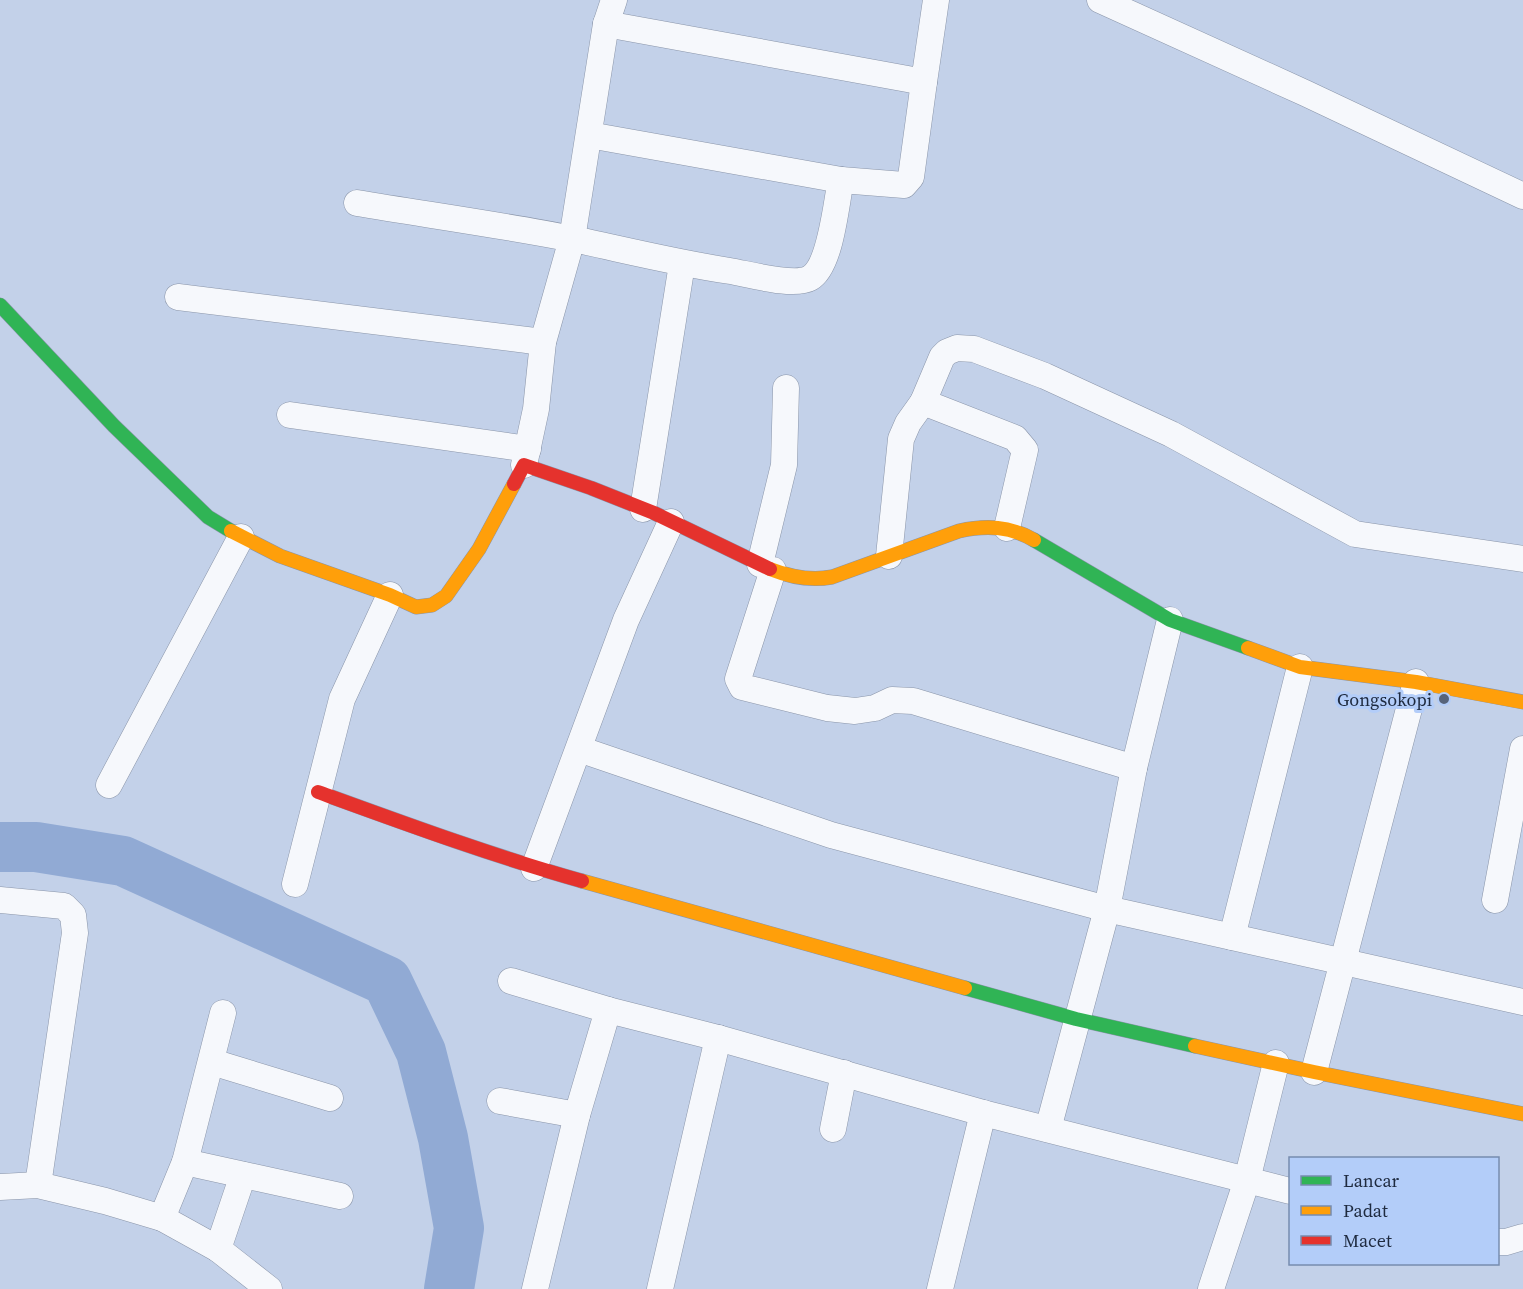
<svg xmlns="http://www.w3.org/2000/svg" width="1523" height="1289" font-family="'Source Serif 4',serif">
	<rect width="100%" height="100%" fill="#c3d1e9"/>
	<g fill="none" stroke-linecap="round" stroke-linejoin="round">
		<!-- river -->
		<polyline stroke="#91aad4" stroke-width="50" points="0,847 36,847 123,861 387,981 421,1052 443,1138 459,1228 449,1289"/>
		<!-- street casing -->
		<g stroke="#8a95a9" stroke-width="27">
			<g id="street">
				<polyline points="1100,0 1305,93 1523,196"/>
				<polyline points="606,24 924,82 936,0"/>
				<polyline points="589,135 841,180 904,185 911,177 924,82"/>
				<path d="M357 203C429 215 502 225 573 239 625 250 677 263 730 271 748 274 794 287 810 278 831 266 836 203 841 180"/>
				<polyline points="178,297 543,342"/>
				<polyline points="923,402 1015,438 1025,450 1007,528"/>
				<polyline points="290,415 528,449"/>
				<polyline points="524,465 536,409 543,342 572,239 606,24 614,0"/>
				<polyline points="643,509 682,264"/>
				<polyline points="889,556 901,439 908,423 923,402 942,357 947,352 957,348 974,349 1045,376 1171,434 1355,534 1523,559"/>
				<polyline points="760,564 784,465 786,388"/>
				<polyline points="773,570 738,679 742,687 827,708 855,711 875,708 892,700 913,701 1134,768"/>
				<polyline points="579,749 831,835 1107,909 1523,1002"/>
				<polyline points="109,785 241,537"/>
				<polyline points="534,868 626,620 671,522"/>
				<polyline points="295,884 342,699 390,595"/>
				<polyline points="0,900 64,906 73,915 75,933 38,1185"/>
				<polyline points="1495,900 1523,749"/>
				<polyline points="1232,937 1300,667"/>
				<polyline points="511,981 608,1010 718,1038 983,1113 1290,1191"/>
				<polyline points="212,1062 330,1098"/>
				<polyline points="1314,1072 1416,682"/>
				<polyline points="500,1101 577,1115"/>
				<polyline points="833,1129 844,1073"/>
				<polyline points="1048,1129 1107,909 1134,768 1170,620"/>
				<polyline points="185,1162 340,1196"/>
				<polyline points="0,1187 38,1185 105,1201 162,1218 218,1249 269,1289"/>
				<polyline points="162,1218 185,1162 223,1013"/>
				<polyline points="1498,1242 1506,1242 1523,1237"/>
				<polyline points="218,1249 243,1175"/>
				<polyline points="535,1289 577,1115 608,1010"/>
				<polyline points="660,1289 718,1038"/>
				<polyline points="940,1289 983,1113"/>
				<polyline points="1211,1289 1247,1180 1276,1063"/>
			</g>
		</g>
		<!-- fast casing -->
		<g stroke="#8a95a9" stroke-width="15">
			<g id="fast">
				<polyline points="0,305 114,426 208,517 231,531"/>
				<polyline points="1034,540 1170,620 1248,648"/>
				<polyline points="965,988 1076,1019 1195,1046"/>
			</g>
		</g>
		<!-- slow casing -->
		<g stroke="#8a95a9" stroke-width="15">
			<g id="slow">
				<polyline points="231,531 280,556 390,595 416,607 432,605 446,596 479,549 514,484"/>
				<path d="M770 569C790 577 810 581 832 577L959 531C986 525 1010 526 1034 540"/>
				<polyline points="1248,648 1300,667 1416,682 1523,702"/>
				<polyline points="582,881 965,988"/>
				<polyline points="1195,1046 1314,1072 1523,1114"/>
			</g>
		</g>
		<!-- jam casing -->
		<g stroke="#8a95a9" stroke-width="15">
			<g id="jam">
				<polyline points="514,484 524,465 591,488 654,513 770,569"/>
				<path d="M318 792C406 824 493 856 582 881"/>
			</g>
		</g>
		<!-- street -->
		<use href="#street" stroke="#f6f8fc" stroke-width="26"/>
		<!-- fast -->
		<use href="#fast" stroke="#30b455" stroke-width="14"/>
		<!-- slow -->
		<use href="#slow" stroke="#ff9f0a" stroke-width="14"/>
		<!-- jam -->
		<use href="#jam" stroke="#e5322d" stroke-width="14"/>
	</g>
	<!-- markers -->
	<circle fill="#58647a" stroke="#b3cdf9" stroke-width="2" cx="1444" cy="699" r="6"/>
	<g text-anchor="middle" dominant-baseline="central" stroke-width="6" stroke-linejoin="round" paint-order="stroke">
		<!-- poi labels -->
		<g font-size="18" fill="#1e2a3f" stroke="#b3cdf9" text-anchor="end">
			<text x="1432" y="699">Gongsokopi</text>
		</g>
	</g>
	<!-- legend -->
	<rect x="1289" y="1157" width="210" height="108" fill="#b3cdf9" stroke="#778caf" stroke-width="1.5"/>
	<rect x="1301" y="1176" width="30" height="9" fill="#30b455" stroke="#778caf" stroke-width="1.5"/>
	<text x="1343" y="1187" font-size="18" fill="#1e2a3f">Lancar</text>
	<rect x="1301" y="1206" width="30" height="9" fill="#ff9f0a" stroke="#778caf" stroke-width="1.5"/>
	<text x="1343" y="1217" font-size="18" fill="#1e2a3f">Padat</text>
	<rect x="1301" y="1236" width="30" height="9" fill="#e5322d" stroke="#778caf" stroke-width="1.5"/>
	<text x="1343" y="1247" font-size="18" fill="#1e2a3f">Macet</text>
</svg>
